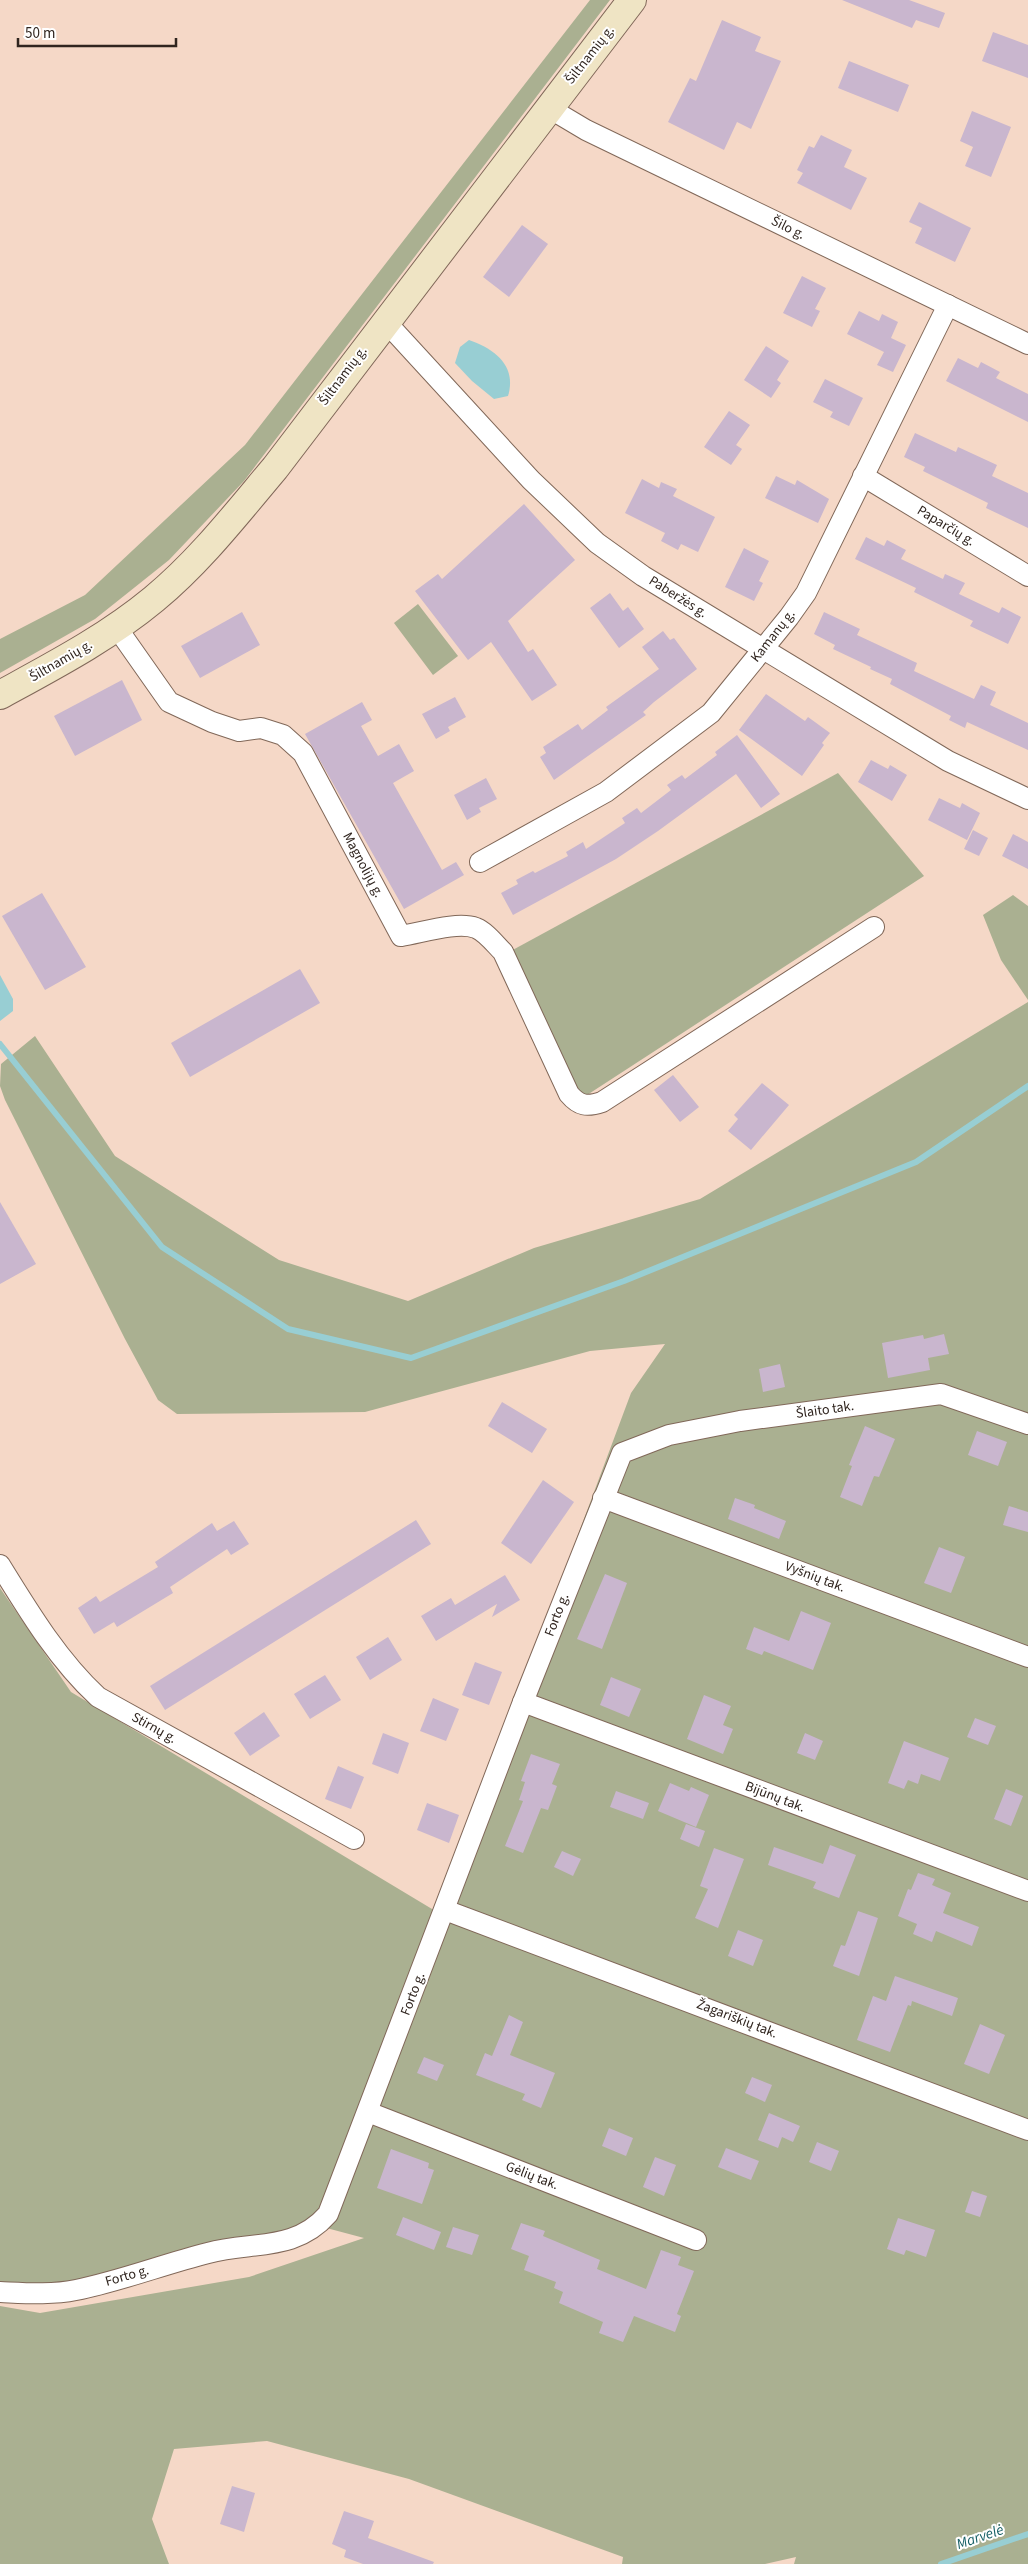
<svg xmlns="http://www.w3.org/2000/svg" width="1028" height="2564" font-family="'Source Sans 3',sans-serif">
	<rect width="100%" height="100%" fill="#f5d8c7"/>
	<!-- green -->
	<g fill="#aab091">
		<polygon points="590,0 610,0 244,481 169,560 95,619 0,673 0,639 85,595 245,445"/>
		<polygon points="418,604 458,656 433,675 394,623"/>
		<polygon points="838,773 924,876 584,1097 574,1088 509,952"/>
		<polygon points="1013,895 1028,906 1028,1000 1001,960 983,915"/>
		<polygon points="1028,1002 1028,2564 794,2564 796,2557 765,2564 622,2564 623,2557 409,2479 267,2441 174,2449 152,2519 169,2564 0,2564 0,2306 40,2313 249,2277 364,2238 319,2226 110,2281 0,2292 0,1588 71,1692 437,1912 631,1393 665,1344 590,1351 365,1412 177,1414 158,1400 125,1339 5,1100 0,1086 1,1064 35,1036 115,1156 279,1260 408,1301 534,1248 700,1199"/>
	</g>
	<!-- water -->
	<g fill="#98ced3">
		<path d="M469 340C495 349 517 366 508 396L494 399 472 381 455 363 460 347Z"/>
		<polygon points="0,975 13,999 13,1011 0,1021"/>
	</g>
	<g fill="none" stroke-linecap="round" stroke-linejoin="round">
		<!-- stream -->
		<g stroke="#98ced3" stroke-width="6">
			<polyline points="0,1044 162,1247 288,1329 411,1358 624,1281 916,1162 1028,1086"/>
			<polyline points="941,2564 1028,2534"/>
		</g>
	</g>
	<!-- building -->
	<g fill="#c9b6ce">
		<polygon points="842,0 909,0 945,13 939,28 916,20 912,28"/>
		<polygon points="722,20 761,37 755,51 781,61 751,129 737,122 724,150 668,122 690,78 696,81"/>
		<polygon points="993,32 1028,45 1028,78 982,61"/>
		<polygon points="849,61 909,85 898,112 838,88"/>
		<polygon points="972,111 1011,127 991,177 965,166 973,147 960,141"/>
		<polygon points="821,135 852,150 844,167 867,178 851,210 797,183 803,173 797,170 809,146 814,148"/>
		<polygon points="919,202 971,228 955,262 915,243 922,228 909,222"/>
		<polygon points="522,225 548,244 509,297 483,277"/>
		<polygon points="802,276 826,288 815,309 820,311 812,327 783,313"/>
		<polygon points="859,311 879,321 882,314 898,322 891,338 906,345 893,372 877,365 884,352 847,334"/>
		<polygon points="766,346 789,361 777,380 781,383 771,398 744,380"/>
		<polygon points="958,358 978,368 981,362 1000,372 996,378 1028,394 1028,422 946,381"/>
		<polygon points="825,379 863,398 849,426 830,417 833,412 813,402"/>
		<polygon points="729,411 750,425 736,445 742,449 731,465 704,447"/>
		<polygon points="915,433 956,452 958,447 997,465 992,476 1028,493 1028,528 986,508 988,503 923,471 925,467 904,457"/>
		<polygon points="776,476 795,485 797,480 829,499 818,523 765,498"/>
		<polygon points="642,479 659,488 661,482 677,489 673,496 715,517 698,552 681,544 678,550 661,541 665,533 625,513"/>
		<polygon points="524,504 575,560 508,621 528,652 533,649 557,685 532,701 491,642 468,660 415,591 438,574 442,579"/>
		<polygon points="866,537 884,546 887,540 906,550 901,559 943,579 945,574 965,583 959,594 999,613 1002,607 1021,617 1008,644 970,626 973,621 914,592 916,588 855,559"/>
		<polygon points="744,548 769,561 759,581 763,583 754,601 725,587"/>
		<polygon points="610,593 623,611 628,607 644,629 619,648 590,608"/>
		<polygon points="242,612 260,645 200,678 181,646"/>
		<polygon points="824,612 860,629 857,635 917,663 914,671 974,699 981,685 996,692 990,705 1028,723 1028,750 967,722 965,728 949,720 951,716 890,684 892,679 870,669 871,667 833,649 835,645 814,634"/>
		<polygon points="663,631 670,640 674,638 697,669 654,702 643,712 646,715 554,780 540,757 546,753 543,747 578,724 582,730 608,710 606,707 659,669 642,647"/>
		<polygon points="122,680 142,720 75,756 54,716"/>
		<polygon points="766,694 805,721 808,717 830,733 822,743 824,745 802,776 739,730"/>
		<polygon points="455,697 466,717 448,727 450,731 436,739 422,714"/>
		<polygon points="362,702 372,720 361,726 378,756 399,744 414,771 393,783 442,870 456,862 464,875 404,909 305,734"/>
		<polygon points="737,735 780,794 761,808 736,774 658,831 616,859 513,915 501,893 518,884 516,880 533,871 535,873 568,856 566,852 583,842 586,849 625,823 622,818 637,808 641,813 671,790 667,785 682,775 685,779 717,755 715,752"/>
		<polygon points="871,760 888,769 890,765 907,775 892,801 858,782"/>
		<polygon points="486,778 497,799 479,808 481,812 467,820 454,795"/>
		<polygon points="939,798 960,808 962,803 980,813 967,840 928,820"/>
		<polygon points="973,830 988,838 979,856 964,849"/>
		<polygon points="1013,834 1028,842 1028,869 1002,856"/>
		<polygon points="42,893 86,967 45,990 2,916"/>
		<polygon points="300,969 320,1003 190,1077 171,1043"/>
		<polygon points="673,1075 699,1107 680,1122 654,1090"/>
		<polygon points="762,1083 789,1105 751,1150 728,1131 738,1119 734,1115"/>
		<polygon points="0,1202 36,1264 0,1284"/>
		<polygon points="944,1334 949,1354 928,1358 930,1370 888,1378 882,1343 923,1335 924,1339"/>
		<polygon points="780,1364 785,1387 763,1392 759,1369"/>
		<polygon points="502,1402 547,1429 532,1453 488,1426"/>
		<polygon points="865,1426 895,1439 879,1477 874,1476 862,1506 840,1497 852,1466 849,1465"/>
		<polygon points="977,1431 1007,1442 998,1466 968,1455"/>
		<polygon points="543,1480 574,1502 531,1564 501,1543"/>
		<polygon points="735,1498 755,1505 754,1508 786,1521 779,1539 728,1519"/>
		<polygon points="1009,1506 1028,1512 1028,1532 1003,1525"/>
		<polygon points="416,1520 431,1544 165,1710 150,1686"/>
		<polygon points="234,1521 249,1544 231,1555 227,1549 170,1587 173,1593 117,1627 114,1622 94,1634 78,1608 96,1596 100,1602 158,1567 155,1562 212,1523 217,1531"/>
		<polygon points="939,1547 965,1557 951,1593 924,1583"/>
		<polygon points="605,1574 627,1583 602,1649 577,1639"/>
		<polygon points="505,1575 520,1600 492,1617 497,1604 436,1641 421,1616 451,1598 455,1605"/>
		<polygon points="801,1611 831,1623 813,1670 764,1651 762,1655 746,1649 754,1627 789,1641"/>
		<polygon points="388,1637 402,1660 370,1680 356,1657"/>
		<polygon points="475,1662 502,1672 489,1705 462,1695"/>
		<polygon points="325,1675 341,1700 310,1719 294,1694"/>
		<polygon points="611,1677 641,1689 629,1717 600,1705"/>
		<polygon points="704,1695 731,1706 723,1725 733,1729 723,1754 687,1739"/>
		<polygon points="433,1698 459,1709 446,1741 420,1731"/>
		<polygon points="264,1712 280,1736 250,1756 234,1733"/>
		<polygon points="975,1718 996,1726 988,1745 967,1737"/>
		<polygon points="383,1733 409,1743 398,1774 372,1764"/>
		<polygon points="805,1733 823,1741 815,1760 797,1753"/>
		<polygon points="904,1741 949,1758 940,1781 921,1774 918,1784 908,1780 904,1789 888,1783"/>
		<polygon points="531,1754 560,1764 552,1784 557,1786 548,1810 541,1808 523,1853 505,1846 523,1801 519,1800 525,1782 521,1781"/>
		<polygon points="338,1766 364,1777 351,1809 325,1799"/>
		<polygon points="670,1783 689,1791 691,1787 709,1795 696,1827 658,1811"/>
		<polygon points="1006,1789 1023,1796 1011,1826 994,1819"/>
		<polygon points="616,1791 649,1803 643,1819 610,1807"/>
		<polygon points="427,1803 459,1815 449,1843 417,1830"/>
		<polygon points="686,1824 705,1831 699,1847 680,1839"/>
		<polygon points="830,1845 856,1855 839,1898 813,1888 816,1882 768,1865 774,1847 823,1864"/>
		<polygon points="714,1848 744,1859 718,1928 695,1918 708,1889 700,1886"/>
		<polygon points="562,1851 581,1859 573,1876 554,1867"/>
		<polygon points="918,1873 935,1879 932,1885 951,1893 943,1913 979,1927 972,1946 936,1931 932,1942 913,1934 917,1924 898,1916 908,1889 911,1890"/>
		<polygon points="858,1911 878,1918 859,1976 833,1966 841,1945 845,1946"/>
		<polygon points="738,1930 763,1940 753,1966 728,1956"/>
		<polygon points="895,1976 958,1998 952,2016 912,2001 911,2006 908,2005 890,2052 857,2040 873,1996 886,2001"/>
		<polygon points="509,2015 523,2022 510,2055 555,2073 541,2108 522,2100 525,2094 476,2075 485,2053 492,2056"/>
		<polygon points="980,2024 1005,2035 989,2074 964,2064"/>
		<polygon points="424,2057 444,2065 437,2081 417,2073"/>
		<polygon points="752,2077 772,2085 765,2102 745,2093"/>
		<polygon points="769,2113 800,2126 793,2142 782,2137 778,2148 758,2140"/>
		<polygon points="609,2128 633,2138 626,2156 602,2146"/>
		<polygon points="817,2142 839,2151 831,2171 809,2162"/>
		<polygon points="726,2148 759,2161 751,2180 718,2167"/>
		<polygon points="391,2149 429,2163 428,2168 434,2170 422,2204 377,2188"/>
		<polygon points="655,2157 676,2165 664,2196 643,2187"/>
		<polygon points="972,2191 987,2196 980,2217 965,2212"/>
		<polygon points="403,2217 441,2232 434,2250 396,2235"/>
		<polygon points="898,2218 935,2230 926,2257 906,2250 904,2255 887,2249"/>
		<polygon points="521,2223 545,2231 543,2236 600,2260 597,2269 646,2289 661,2250 681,2257 678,2265 694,2271 677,2314 681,2316 675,2332 634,2316 623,2342 599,2333 603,2322 559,2303 563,2292 554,2288 556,2282 524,2270 529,2256 511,2249"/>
		<polygon points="453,2227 479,2235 472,2255 446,2247"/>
		<polygon points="232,2486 255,2493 244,2532 220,2524"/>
		<polygon points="344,2511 374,2521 368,2538 434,2562 433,2564 363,2564 344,2557 346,2550 332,2544"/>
	</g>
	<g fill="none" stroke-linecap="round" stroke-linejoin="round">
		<!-- minor casing -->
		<g stroke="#816859" stroke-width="22">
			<g id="minor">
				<polyline points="549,108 586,130 1028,344"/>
				<polyline points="385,321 531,480 597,543 643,576 948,761 1028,799"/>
				<polyline points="863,476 1028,576"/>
				<path d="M117 628 169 702 212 722 239 731 261 728 283 735 303 753 401 936C421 933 457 921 476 928 486 932 495 944 503 952L569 1094C579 1106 587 1107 602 1102L874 927"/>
				<polyline points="480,862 606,792 711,713 789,617 806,593 948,305"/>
				<polyline points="603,1498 1028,1657"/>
				<path d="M0 1565C29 1612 58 1660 98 1697L354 1839"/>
				<polyline points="523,1702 1028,1891"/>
				<polyline points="445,1910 1028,2130"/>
				<polyline points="368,2112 696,2240"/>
				<path d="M0 2292C25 2293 51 2295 76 2290 121 2281 164 2264 208 2253 252 2241 295 2252 328 2214L523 1702 622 1453 669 1435 740 1421 941 1394 1028 1424"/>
			</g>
		</g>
		<!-- secondary casing -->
		<g stroke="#816859" stroke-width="30">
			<path id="secondary" d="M0 695C53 666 107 638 154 599 200 561 237 513 275 468L632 0"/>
		</g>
		<!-- minor -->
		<use href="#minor" stroke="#fff" stroke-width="20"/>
		<!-- secondary -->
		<use href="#secondary" stroke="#efe4c4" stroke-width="28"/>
	</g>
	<g text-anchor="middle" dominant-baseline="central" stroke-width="4" stroke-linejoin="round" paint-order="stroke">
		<!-- street labels -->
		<g font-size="14" fill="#30251f" stroke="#fff">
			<text transform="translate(590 55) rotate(-52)">Šiltnamių g.</text>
			<text transform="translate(788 228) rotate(26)">Šilo g.</text>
			<text transform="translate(343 376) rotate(-53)">Šiltnamių g.</text>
			<text transform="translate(946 526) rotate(31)">Paparčių g.</text>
			<text transform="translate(678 597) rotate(32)">Paberžės g.</text>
			<text transform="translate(773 636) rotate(-52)">Kamanų g.</text>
			<text transform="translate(61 661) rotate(-30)">Šiltnamių g.</text>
			<text transform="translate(363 865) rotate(62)">Magnolijų g.</text>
			<text transform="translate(825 1410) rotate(-8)">Šlaito tak.</text>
			<text transform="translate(815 1577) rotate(21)">Vyšnių tak.</text>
			<text transform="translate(557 1615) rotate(-69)">Forto g.</text>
			<text transform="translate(154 1728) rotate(29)">Stirnų g.</text>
			<text transform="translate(775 1797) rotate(21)">Bijūnų tak.</text>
			<text transform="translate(413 1994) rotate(-69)">Forto g.</text>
			<text transform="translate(737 2019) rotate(21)">Žagariškių tak.</text>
			<text transform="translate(532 2176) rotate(21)">Gėlių tak.</text>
			<text transform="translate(127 2276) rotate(-16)">Forto g.</text>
		</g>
		<!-- water labels -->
		<g font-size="15" font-style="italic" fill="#155f65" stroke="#fff">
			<text transform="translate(980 2537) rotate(-19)">Marvelė</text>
		</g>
	</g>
	<!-- scale -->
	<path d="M18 38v8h158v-8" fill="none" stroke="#30251f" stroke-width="2.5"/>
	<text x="25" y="38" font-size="15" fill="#30251f" stroke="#ffffff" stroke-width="4" paint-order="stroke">50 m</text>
</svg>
